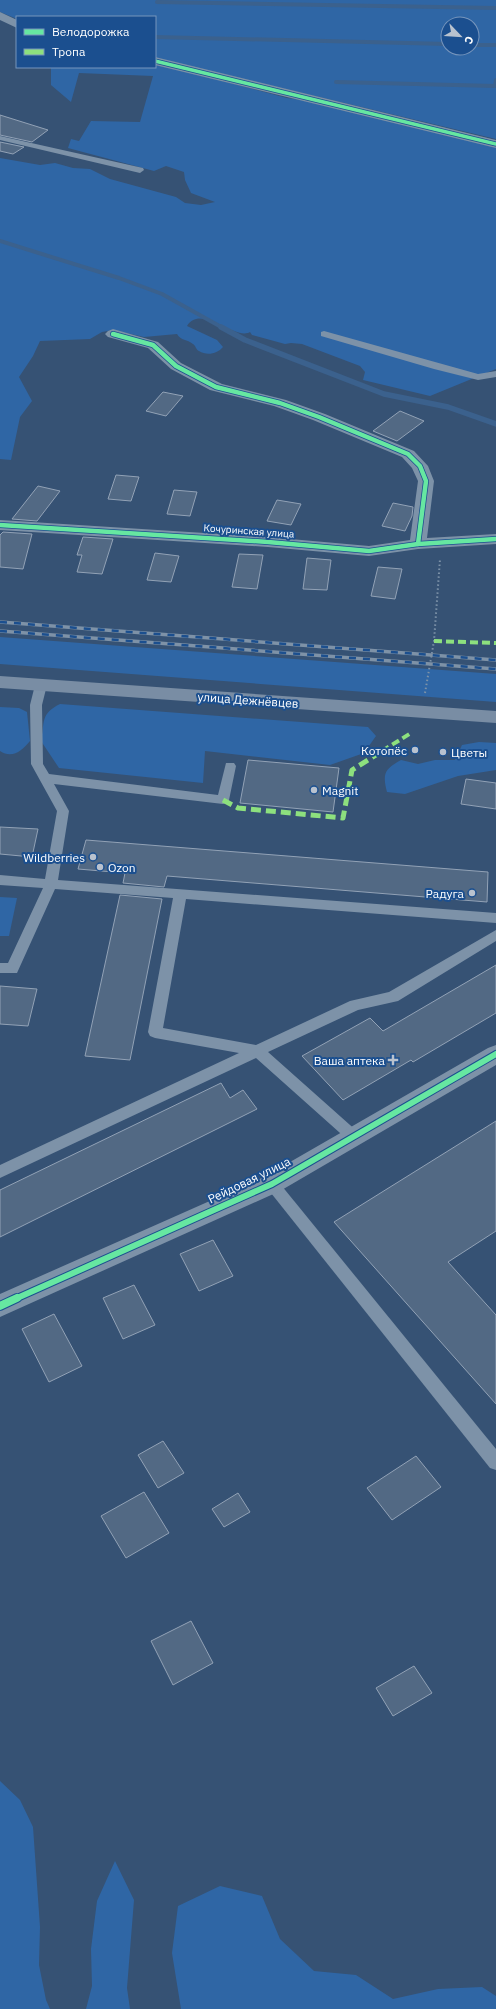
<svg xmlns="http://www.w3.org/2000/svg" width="496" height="2009" font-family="'IBM Plex Sans',sans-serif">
	<rect width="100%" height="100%" fill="#365274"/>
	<!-- green -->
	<g fill="#2f66a5" fill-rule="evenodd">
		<path d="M0 0H496V139L155 58V17H17V19L0 12ZM448 24H472V48H448Z"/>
		<path d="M155 63 287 98 302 100 496 144V369L430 396 363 380 365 372 360 366 302 344 291 343 285 344 252 335 250 332C235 341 201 303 187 326L217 340 223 347C217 354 207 356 199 351 196 350 196 346 193 344 187 339 181 341 177 334L144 337 113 330 102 332 90 339 40 341 33 356 19 377 32 401 20 417 11 460 0 459V158L40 165 55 163 73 168 90 169 110 179 176 197 185 203 201 205 215 202 191 193 185 180 184 172 166 166 154 171 68 148 71 139 79 141 91 121 140 122 153 76 79 73 71 102 51 85V67H155Z"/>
		<polygon points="0,637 496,674 496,702 0,664"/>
		<path d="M60 704 368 727 376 736 364 753 330 765 205 751 203 783 59 768 41 741C45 722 40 714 60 704Z"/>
		<path d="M0 707 19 708 27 712 30 741C22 751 12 759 0 751Z"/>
		<path d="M479 742 496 743V770L458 776 405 794 387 792C382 773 385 769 401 760L418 764 435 760H455L462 745Z"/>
		<polygon points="0,897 17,898 9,936 0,936"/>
		<polygon points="0,1781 20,1800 33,1827 40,1927 39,1965 46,2000 50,2009 0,2009"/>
		<polygon points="115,1861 134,1900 127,1988 130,2009 86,2009 92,1986 91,1949 97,1901"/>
		<polygon points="220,1886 262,1896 280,1939 314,1971 356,1975 393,1999 438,1989 482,1987 496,1996 496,2009 181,2009 172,1953 178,1906"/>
	</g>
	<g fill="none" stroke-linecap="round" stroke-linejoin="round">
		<!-- stream-far1 -->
		<g stroke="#3b618d" stroke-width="4">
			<polyline points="157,2 496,8"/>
			<polyline points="155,37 448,44"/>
			<polyline points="472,45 496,45"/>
			<polyline points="336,82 495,86 496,80"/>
			<polyline points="0,241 119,278 162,294 223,328"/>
		</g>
		<!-- stream -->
		<polyline stroke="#3b618d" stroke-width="5.5" points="221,327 245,340 384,394 448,407 496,424"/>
	</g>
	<!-- building -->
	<g fill="#526984" stroke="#92a2b6">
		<polygon points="0,115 48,130 32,142 0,135"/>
		<polygon points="0,142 24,147 13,154 0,151"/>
		<polygon points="163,392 183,396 166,416 146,411"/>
		<polygon points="400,411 424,421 397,441 373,431"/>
		<polygon points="116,475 139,477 131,501 108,499"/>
		<polygon points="38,486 60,491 37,521 12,519"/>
		<polygon points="174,490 197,492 190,516 167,514"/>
		<polygon points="277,500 301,504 291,525 267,521"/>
		<polygon points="393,503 413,507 412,516 405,531 382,526"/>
		<polygon points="3,532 32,534 23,569 0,567 0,535"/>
		<polygon points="83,537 113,539 102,574 77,572 82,555 77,555"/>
		<polygon points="155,553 179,556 171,582 147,580"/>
		<polygon points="239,554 263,555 257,589 232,587"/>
		<polygon points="307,558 331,560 327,590 303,589"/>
		<polygon points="378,567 402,569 395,599 371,596"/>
		<polygon points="248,760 339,768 333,812 240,803"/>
		<polygon points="466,779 496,783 496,809 461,804"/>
		<polygon points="0,827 38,829 32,857 0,854"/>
		<polygon points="86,840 488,872 487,902 167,876 164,887 123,883 125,873 78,869"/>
		<polygon points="120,895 162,899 130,1060 85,1056"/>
		<polygon points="496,965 496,1013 413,1062 411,1060 343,1100 302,1056 370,1018 383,1031"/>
		<polygon points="0,986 37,989 28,1026 0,1024"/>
		<polygon points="221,1083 230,1098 243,1090 257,1109 0,1237 0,1190"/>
		<polygon points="496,1121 496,1231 448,1262 496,1315 496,1404 334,1222"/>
		<polygon points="213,1240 233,1276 199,1291 180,1254"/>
		<polygon points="134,1285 155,1325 123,1339 103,1298"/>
		<polygon points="54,1314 82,1366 49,1382 22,1329"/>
		<polygon points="163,1441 184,1473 158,1488 138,1455"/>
		<polygon points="416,1456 441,1487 392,1520 367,1488"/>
		<polygon points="144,1492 169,1533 126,1558 101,1516"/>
		<polygon points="238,1493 250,1512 224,1527 212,1509"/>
		<polygon points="191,1621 213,1663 173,1685 151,1641"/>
		<polygon points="414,1666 432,1693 393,1716 376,1688"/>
	</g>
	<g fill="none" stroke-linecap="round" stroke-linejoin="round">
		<!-- path -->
		<polyline stroke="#7d92a8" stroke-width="2" stroke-dasharray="1.5 2.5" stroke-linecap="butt" points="425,693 434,641 440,559"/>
		<!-- lane -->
		<g fill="#7d92a8" fill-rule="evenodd">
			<polygon points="0,136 143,168 144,170 140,173 0,140"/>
			<polygon points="324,331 478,374 496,371 496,377 478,380 434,369 321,336 321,332"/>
			<polygon points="41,681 47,685 42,705 43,764 49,774 218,795 226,763 234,763 236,766 229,800 227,803 223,804 54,784 69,811 58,880 496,913 496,923 186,899 163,1028 256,1045 350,1001 389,992 496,930 496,941 398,1001 358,1010 268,1052 359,1133 361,1137 359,1141 354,1143 349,1141 256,1058 0,1178 0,1165 239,1053 155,1038 150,1036 148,1032 173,898 55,889 17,973 0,973 0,963 8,963 43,888 0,885 0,875 45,879 57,811 31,764 30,705 35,685"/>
			<polygon points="272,1178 277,1180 496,1449 496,1470 490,1468 267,1188 264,1184 267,1180"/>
		</g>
		<!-- street -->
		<g fill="#7d92a8" fill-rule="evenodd">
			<polygon points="0,12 17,20 17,28 0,20"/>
			<polygon points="155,57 496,140 496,148 155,65"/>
			<polygon points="113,329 158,342 181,363 222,384 286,400 325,414 414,451 428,466 434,481 427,538 496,534 496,544 418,549 369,556 268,547 0,530 0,520 268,537 369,546 410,540 418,481 412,468 402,457 313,420 274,406 210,390 171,369 148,348 108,337 105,334 108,331"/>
			<polygon points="496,1045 496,1065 280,1191 0,1317 0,1294 264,1177 488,1048"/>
		</g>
		<!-- secondary -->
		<polygon fill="#798da4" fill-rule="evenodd" points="0,676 496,711 496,723 0,688"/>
		<!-- rail casing -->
		<g stroke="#7e92a7" stroke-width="3.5">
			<g id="rail">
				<polyline points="0,622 496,660"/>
				<polyline points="0,631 496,669"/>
			</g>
		</g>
		<!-- rail -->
		<use href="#rail" stroke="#1b4f8f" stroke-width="2.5" stroke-dasharray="7" stroke-linecap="butt"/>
		<!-- quiet-far1 -->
		<g stroke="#8de07e" stroke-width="4" stroke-dasharray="8 4" stroke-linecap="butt">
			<polyline points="434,641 496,643"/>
			<polyline points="382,751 411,733"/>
		</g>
		<!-- quiet -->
		<polyline stroke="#8de07e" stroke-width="5" stroke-dasharray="10 5" stroke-linecap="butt" points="223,800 238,808 343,818 352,770 384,750"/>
		<!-- cycleway-far3 casing -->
		<g stroke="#1b4f8f" stroke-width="5">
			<polyline id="cycleway-far3" points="155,61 496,144"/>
		</g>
		<!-- cycleway-far2 casing -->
		<g stroke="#1b4f8f" stroke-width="6">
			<g id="cycleway-far2">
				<polyline points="113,334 153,345 176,366 216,387 280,403 319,417 408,454 420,466 426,481 418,544"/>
				<polyline points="0,525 268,542 369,551 418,544 496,539"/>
			</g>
		</g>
		<!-- cycleway-far1 casing -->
		<g stroke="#1b4f8f" stroke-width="8">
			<polyline id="cycleway-far1" points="15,1299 272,1184 496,1054"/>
		</g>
		<!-- cycleway casing -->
		<g stroke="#1b4f8f" stroke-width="10">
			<polyline id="cycleway" points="0,1306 17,1298"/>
		</g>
		<!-- cycleway-far3 -->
		<use href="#cycleway-far3" stroke="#66e7a1" stroke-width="3.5"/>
		<!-- cycleway-far2 -->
		<use href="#cycleway-far2" stroke="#66e7a1" stroke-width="4.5"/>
		<!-- cycleway-far1 -->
		<use href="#cycleway-far1" stroke="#66e7a1" stroke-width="6"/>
		<!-- cycleway -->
		<use href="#cycleway" stroke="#66e7a1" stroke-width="8"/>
	</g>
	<!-- markers -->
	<g fill="#b9c2ce" stroke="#1b4f8f" stroke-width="1.5">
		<circle cx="415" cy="750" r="4"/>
		<circle cx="443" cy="752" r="4"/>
		<circle cx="314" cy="790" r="4"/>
		<circle cx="93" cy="857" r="4"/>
		<circle cx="100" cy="867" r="4"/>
		<circle cx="472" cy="893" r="4"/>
		<path d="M391 1054h4v4h4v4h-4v4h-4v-4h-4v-4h4z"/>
	</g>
	<g text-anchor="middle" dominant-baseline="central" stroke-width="4" stroke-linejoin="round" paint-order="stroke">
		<!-- far-street labels -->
		<g font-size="10" fill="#fff" stroke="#1b4f8f">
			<text transform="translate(249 531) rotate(4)">Кочуринская улица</text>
		</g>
		<!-- street labels -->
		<g font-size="12" fill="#fff" stroke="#1b4f8f">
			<text transform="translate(248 700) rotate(4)">улица Дежнёвцев</text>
			<text transform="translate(249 1180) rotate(-26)">Рейдовая улица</text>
		</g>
		<!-- poi labels -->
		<g font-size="12" fill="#fff" stroke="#1b4f8f" text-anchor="end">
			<text x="407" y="750">Котопёс</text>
			<text x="451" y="752" text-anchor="start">Цветы</text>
			<text x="322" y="790" text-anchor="start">Magnit</text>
			<text x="85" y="857">Wildberries</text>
			<text x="108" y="867" text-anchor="start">Ozon</text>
			<text x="464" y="893">Радуга</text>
			<text x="385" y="1060">Ваша аптека</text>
		</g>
	</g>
	<!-- legend -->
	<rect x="16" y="16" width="140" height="52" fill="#1b4f8f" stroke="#7695bc"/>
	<rect x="24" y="29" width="20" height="6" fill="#66e7a1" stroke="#7695bc"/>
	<text x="52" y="36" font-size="12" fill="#ffffff">Велодорожка</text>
	<rect x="24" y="49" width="20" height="6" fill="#8de07e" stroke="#7695bc"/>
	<text x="52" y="56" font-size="12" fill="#ffffff">Тропа</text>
	<!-- north arrow -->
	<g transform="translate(460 36) rotate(115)"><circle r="19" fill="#1b4f8f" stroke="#7695bc"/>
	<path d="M0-3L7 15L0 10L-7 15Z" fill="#b9c2ce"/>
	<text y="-6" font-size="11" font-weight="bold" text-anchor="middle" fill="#ffffff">С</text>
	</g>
</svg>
